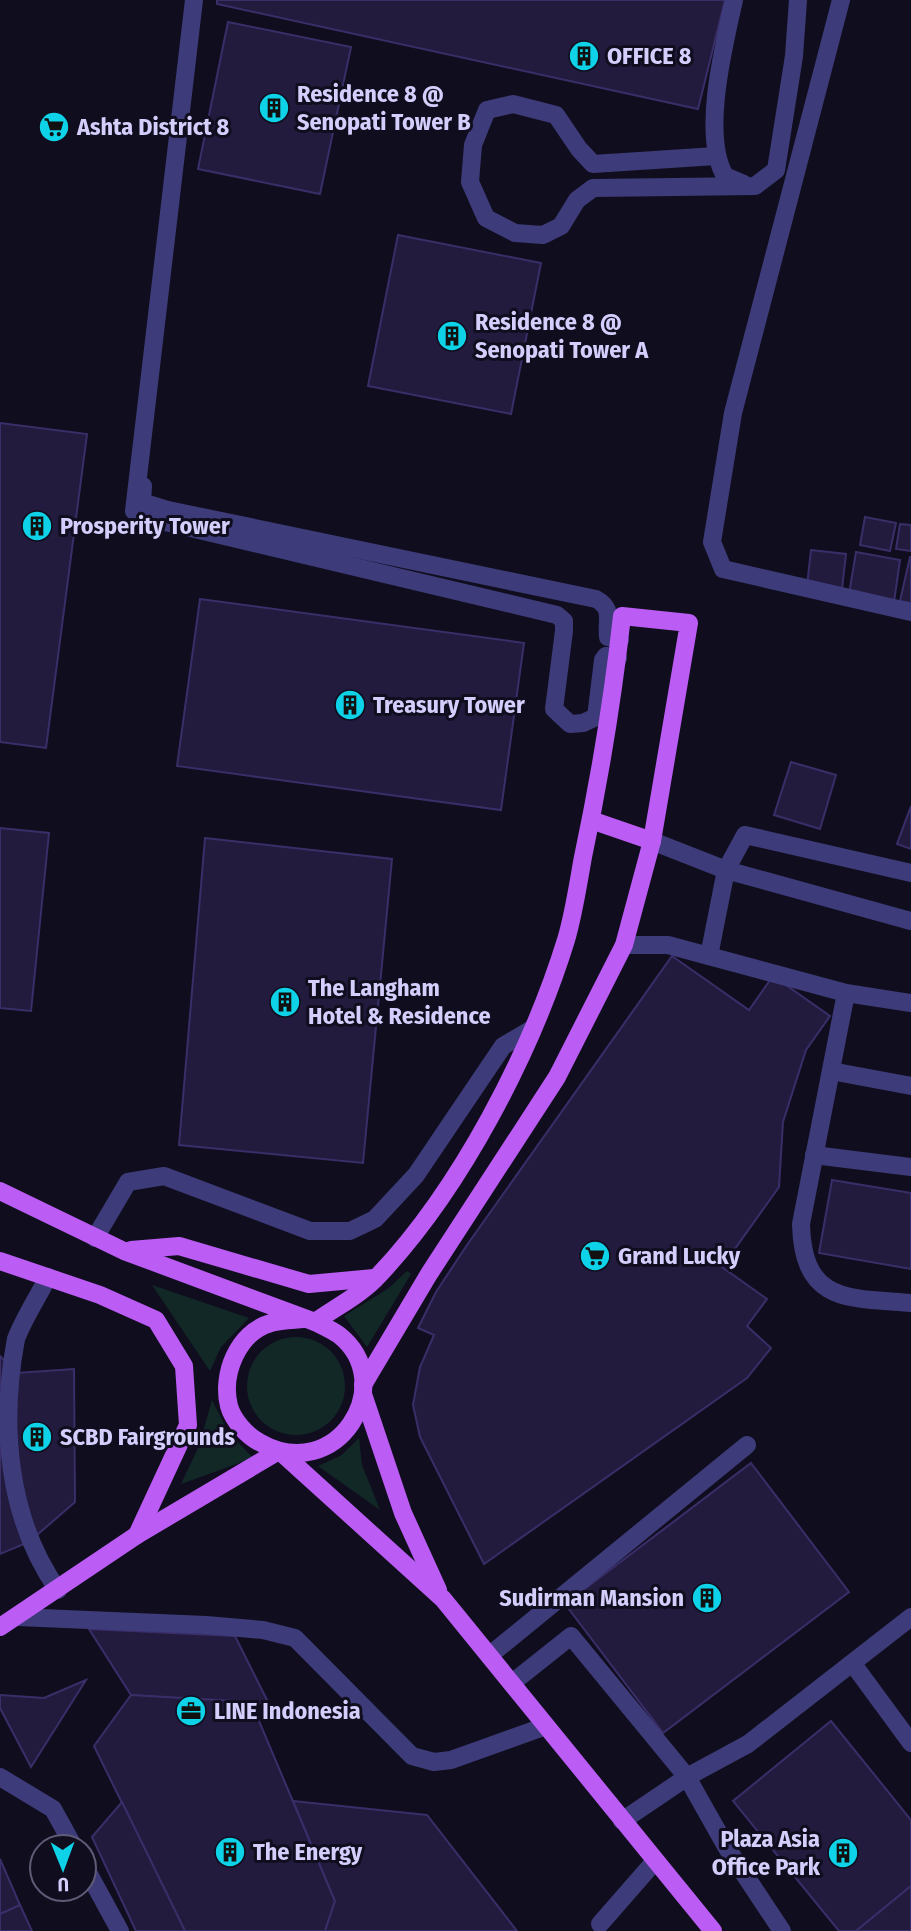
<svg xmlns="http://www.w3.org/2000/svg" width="911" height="1931" font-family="'Fira Sans Condensed',sans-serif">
	<rect width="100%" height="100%" fill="#100e1e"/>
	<!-- green -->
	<g fill="#112827">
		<polygon points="407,1271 411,1274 367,1347 344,1316 389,1288"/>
		<polygon points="152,1285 249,1318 221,1347 210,1371"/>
		<circle cx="296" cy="1386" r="49"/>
		<polygon points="212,1400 228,1432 253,1458 181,1484 199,1446"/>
		<polygon points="359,1438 362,1465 380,1510 318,1466 342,1455"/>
	</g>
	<!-- building -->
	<g fill="#221b3e" stroke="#3a2e69" stroke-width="2">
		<polygon points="217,0 725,0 698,109 217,4"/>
		<polygon points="228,22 351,47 320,194 198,169"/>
		<polygon points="398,235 541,263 511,414 368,386"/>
		<polygon points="0,423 87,434 46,748 0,742"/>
		<polygon points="865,517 896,523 890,551 860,545"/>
		<polygon points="900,524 911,525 911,551 896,549"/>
		<polygon points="811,550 846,554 842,589 807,586"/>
		<polygon points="856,552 900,560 894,602 849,594"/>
		<polygon points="910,557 911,557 911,603 900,601"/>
		<polygon points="200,599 524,643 501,810 177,766"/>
		<polygon points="791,762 836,775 820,829 774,815"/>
		<polygon points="911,806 911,849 897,844"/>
		<polygon points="0,828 49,833 31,1011 0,1008"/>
		<polygon points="205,838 392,859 363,1163 179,1145"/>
		<polygon points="672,956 749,1010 773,976 830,1016 806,1050 783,1122 779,1187 722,1267 767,1299 747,1326 771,1348 747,1378 484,1564 420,1437 413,1405 420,1367 434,1335 418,1328 436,1292 467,1245"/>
		<polygon points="832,1180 911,1193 911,1269 819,1253"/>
		<polygon points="0,1356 16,1373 74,1369 75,1502 29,1542 0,1554"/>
		<polygon points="751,1463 849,1592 663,1733 565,1604"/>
		<polygon points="89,1629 235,1636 269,1704 131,1695"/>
		<polygon points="86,1680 31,1767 0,1708 0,1695 44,1698"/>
		<polygon points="131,1695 251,1702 335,1901 325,1931 185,1931 94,1746"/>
		<polygon points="831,1721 911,1820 911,1886 856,1931 839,1931 733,1801"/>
		<polygon points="293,1801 427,1815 517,1931 325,1931 335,1901"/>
		<polygon points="122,1802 185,1931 136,1931 92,1837"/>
		<polygon points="0,1859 20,1905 0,1914"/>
		<polygon points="911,1886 911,1931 856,1931"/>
		<polygon points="20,1905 32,1931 0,1931 0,1914"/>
	</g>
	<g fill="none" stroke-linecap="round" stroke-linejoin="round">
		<!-- minor -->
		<g stroke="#3e3b7a" stroke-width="18">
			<polyline points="194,0 134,511 140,516 557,615 564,621 564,631 554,709 570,724 583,723 596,717 603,660 606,656 618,658"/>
			<path d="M734 0C724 45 701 135 725 176L744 184"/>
			<polyline points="841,0 733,413 712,542 723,569 911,612"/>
			<polyline points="716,156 593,164 579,149 556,115 513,104 487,110 473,145 470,182 486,218 515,233 543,235 561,226 577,200 593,188 755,186 776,170 794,56 798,0"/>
			<path d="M143 486 142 502 168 510 596 599C614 609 606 620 608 637L620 640"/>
			<polyline points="652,841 726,870 911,921"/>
			<polyline points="624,945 668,945 846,993 911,1003"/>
			<polyline points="709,956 726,870 745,835 911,873"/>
			<path d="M846 993 801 1224C803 1303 847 1298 911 1303"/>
			<polyline points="831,1071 911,1086"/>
			<polyline points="814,1155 911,1167"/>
			<polyline points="95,1238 128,1182 164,1176 310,1231 350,1231 375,1219 416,1175 503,1046 532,1029"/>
			<path d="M48 1277C38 1297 24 1318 16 1339 0 1424 7 1518 58 1590"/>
			<polyline points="18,1617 206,1625 263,1630 295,1638 412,1756 434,1762 451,1760 546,1726"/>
			<polyline points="490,1655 747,1445"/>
			<polyline points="853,1664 911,1743"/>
			<polyline points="512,1683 571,1636 687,1777 622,1821"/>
			<polyline points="0,1777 53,1809 74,1847"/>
			<polyline points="84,1865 120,1931"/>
			<polyline points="600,1924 655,1861"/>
			<polyline points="782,1931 727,1848 687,1777 748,1744 911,1617"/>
		</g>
		<!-- major -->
		<g stroke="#bb5cf5" stroke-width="18">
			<polyline points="591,820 652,841"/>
			<path d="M0 1191 124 1251 315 1322C323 1326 332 1330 339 1335 400 1383 337 1487 259 1442 246 1435 233 1420 229 1406 221 1374 238 1332 271 1323 281 1320 293 1320 303 1319"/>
			<polyline points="131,1250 179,1246 309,1284 374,1278"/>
			<polyline points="0,1261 100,1295 156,1320 184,1366 188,1425 137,1535"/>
			<path d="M315 1322C336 1307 362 1294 379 1275 461 1188 531 1053 566 940 574 913 578 884 583 857 600 777 613 697 622 616L689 623 652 841 624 945 557 1077 429 1274 363 1385"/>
			<polyline points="363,1394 403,1513 438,1590"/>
			<polyline points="283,1454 443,1599 713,1931"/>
			<polyline points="0,1627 137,1535 277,1452"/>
		</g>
	</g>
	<!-- icons -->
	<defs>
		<g id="building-disc" transform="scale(1.575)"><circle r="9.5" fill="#0ed2e7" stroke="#100e1e"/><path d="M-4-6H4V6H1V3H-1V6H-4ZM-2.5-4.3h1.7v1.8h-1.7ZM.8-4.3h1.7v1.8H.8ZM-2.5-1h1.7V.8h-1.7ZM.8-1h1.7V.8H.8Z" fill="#111"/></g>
		<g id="supermarket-disc" transform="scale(1.575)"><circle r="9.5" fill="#0ed2e7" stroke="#100e1e"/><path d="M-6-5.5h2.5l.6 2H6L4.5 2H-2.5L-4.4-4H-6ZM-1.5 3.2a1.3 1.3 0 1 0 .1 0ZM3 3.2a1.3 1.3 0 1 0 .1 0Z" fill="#111"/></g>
		<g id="office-disc" transform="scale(1.575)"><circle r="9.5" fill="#0ed2e7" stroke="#100e1e"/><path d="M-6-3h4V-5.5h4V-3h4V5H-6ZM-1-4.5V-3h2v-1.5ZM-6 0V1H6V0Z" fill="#111"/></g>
	</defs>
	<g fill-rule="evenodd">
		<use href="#building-disc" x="584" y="56"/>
		<use href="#building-disc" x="274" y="108"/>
		<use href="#supermarket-disc" x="54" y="127"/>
		<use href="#building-disc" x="452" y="336"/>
		<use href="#building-disc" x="37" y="526"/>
		<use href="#building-disc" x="350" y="705"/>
		<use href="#building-disc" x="285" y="1002"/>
		<use href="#supermarket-disc" x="595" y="1256"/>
		<use href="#building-disc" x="37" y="1437"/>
		<use href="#building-disc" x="707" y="1598"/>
		<use href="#office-disc" x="191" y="1711"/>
		<use href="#building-disc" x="230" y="1852"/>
		<use href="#building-disc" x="843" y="1853"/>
	</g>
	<g text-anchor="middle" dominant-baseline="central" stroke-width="6" stroke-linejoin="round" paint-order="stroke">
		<!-- poi labels -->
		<g font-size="24" font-weight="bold" fill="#d3cefc" stroke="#100e1e" text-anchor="start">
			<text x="607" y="56">OFFICE 8</text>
			<text x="297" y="94">Residence 8 @<tspan x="297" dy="28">Senopati Tower B</tspan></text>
			<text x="77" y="127">Ashta District 8</text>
			<text x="475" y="322">Residence 8 @<tspan x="475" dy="28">Senopati Tower A</tspan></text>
			<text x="60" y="526">Prosperity Tower</text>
			<text x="373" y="705">Treasury Tower</text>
			<text x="308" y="988">The Langham<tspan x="308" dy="28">Hotel &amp; Residence</tspan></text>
			<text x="618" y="1256">Grand Lucky</text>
			<text x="60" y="1437">SCBD Fairgrounds</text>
			<text x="684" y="1598" text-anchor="end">Sudirman Mansion</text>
			<text x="214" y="1711">LINE Indonesia</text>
			<text x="820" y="1839" text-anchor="end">Plaza Asia<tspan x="820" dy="28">Office Park</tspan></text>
			<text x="253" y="1852">The Energy</text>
		</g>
	</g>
	<!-- north arrow -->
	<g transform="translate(63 1868) rotate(179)"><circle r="33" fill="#100e1e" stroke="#5e5b77" stroke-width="2"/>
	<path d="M0-5L12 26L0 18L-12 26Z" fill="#0ed2e7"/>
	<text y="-10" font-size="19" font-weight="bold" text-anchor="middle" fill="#d3cefc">U</text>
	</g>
</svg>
